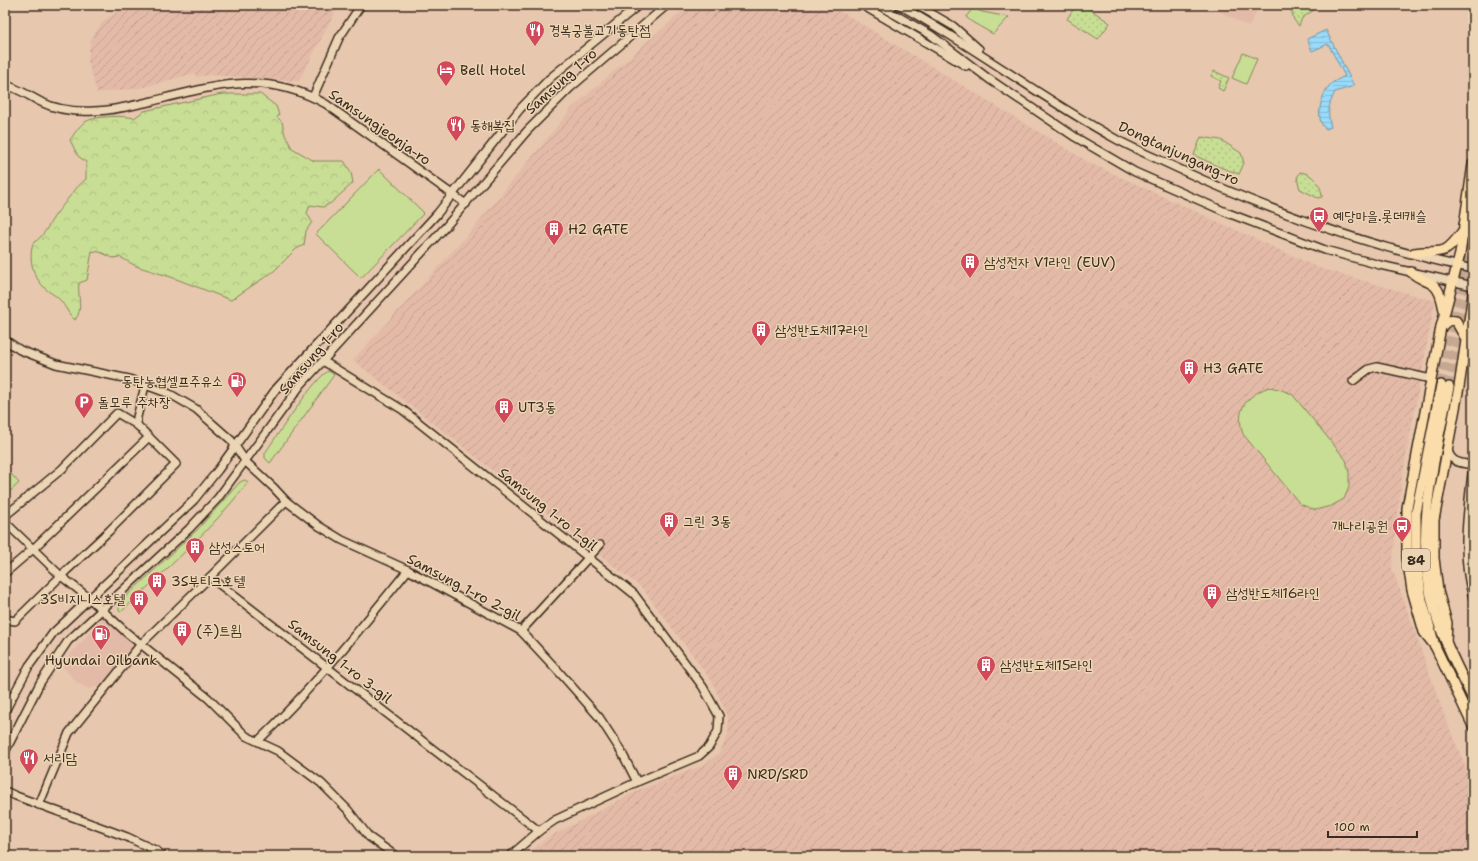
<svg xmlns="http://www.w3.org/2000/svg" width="1478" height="861" font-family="'Shantell Sans','Poor Story',sans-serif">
	<defs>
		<pattern id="industrial-furrows" width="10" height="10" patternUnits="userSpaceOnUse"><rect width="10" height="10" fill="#e3baa7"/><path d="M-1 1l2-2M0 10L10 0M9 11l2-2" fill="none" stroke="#c4a08f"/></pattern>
		<pattern id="forest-crowns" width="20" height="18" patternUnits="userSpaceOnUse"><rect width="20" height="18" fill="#c8de94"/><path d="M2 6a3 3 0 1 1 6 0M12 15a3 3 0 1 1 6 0" fill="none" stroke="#adbf7f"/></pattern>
		<pattern id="park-dots" width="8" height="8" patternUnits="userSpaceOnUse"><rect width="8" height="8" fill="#c8de94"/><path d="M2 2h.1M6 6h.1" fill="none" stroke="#adbf7f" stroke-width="1.8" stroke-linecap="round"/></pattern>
		<pattern id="water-rules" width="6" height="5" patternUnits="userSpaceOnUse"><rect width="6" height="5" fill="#98dbfa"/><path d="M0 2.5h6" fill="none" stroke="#84bcd6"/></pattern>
	</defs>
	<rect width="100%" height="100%" fill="#e8c7af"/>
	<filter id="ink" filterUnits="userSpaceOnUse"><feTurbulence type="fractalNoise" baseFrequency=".025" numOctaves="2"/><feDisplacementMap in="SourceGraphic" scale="8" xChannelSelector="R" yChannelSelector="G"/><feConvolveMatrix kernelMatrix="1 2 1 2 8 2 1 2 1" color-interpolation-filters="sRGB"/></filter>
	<g filter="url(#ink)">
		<!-- built -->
		<g fill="#e3baa7">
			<polygon points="1208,5 1260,5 1249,27"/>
			<polygon points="105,616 130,642 132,647 103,682 96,687 89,689 77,683 63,667 70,654"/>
		</g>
		<!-- industrial -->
		<g fill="url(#industrial-furrows)">
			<polygon points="128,5 339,5 299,81 210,75 196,77 195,73 141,88 97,93 88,62 90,41 103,21"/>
			<polygon points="689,5 826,5 845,14 1090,163 1319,268 1435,301 1402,478 1392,568 1445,717 1470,778 1473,791 1473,856 525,856 547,838 641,789 704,765 720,752 728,735 728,716 711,680 643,589 353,360 472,230 572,108"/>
		</g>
		<!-- green -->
		<g fill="#c8de94" stroke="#828459">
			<polygon points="973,8 982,12 1009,17 993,34 972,22 966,17"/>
			<polygon points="1243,53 1257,59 1246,84 1232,78"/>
			<polygon points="379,169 424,213 361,278 316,234"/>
			<path d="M329 371 334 375 270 463 265 458V453C274 440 318 373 329 371Z"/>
			<path d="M1269 387 1279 389 1292 394 1346 460 1349 473V487L1344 499 1331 506 1315 510 1300 504 1243 434C1235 409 1246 396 1269 387Z"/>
			<polygon points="5,467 19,483 5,496"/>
			<path d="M245 480 248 482C211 531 165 570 121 612L119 611V603L197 530 240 482Z"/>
		</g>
		<!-- forest -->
		<path fill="url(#forest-crowns)" stroke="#828459" d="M222 94H260L276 106 279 115 277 117 282 122 285 135 292 148 314 161H344L351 172 353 183 331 203 323 207 310 205 307 213 312 222 306 231 304 245 296 249 274 271 231 300 171 277 136 266 120 257 113 258 100 252 92 251 87 280 79 283C77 296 84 309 75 320 68 314 66 307 60 300 57 296 52 294 48 291 33 278 28 261 33 243 45 236 48 225 56 214 66 202 74 189 86 179V162L78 156 70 140C74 134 79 126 85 122 94 116 124 115 134 118L144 111Z"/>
		<!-- park -->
		<g fill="url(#park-dots)" stroke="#828459">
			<polygon points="1076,5 1084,5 1110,23 1098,39 1067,19"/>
			<polygon points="1290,5 1321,5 1302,18 1299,26 1294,20"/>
			<polygon points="1214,71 1229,78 1223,91 1218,88 1221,81 1211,76"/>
			<polygon points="1201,137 1221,140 1241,153 1244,163 1239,174 1217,166 1194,155"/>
			<path d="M1300 172C1312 173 1322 185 1322 197L1318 198 1300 189 1297 178Z"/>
		</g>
		<!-- water -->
		<path fill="url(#water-rules)" stroke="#7394a2" d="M1326 30 1354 86 1335 92C1328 106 1327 112 1331 127L1326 129C1314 120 1321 96 1329 86 1333 81 1340 79 1345 76L1328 44 1312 51 1307 39Z"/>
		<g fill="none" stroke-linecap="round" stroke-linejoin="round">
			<!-- major-tunnel -->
			<g stroke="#c5a892" stroke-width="9" stroke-dasharray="9 4.5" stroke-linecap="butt">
				<polyline points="1441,385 1473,214"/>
				<polyline points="1449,387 1473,266"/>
			</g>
			<!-- minor casing -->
			<g stroke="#3b2a1e" stroke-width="10">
				<g id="minor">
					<polyline points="862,5 966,66"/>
					<polyline points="878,5 931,35 989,79 1075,137 1135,172 1228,213 1325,250 1380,265 1473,286"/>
					<path d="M899 5C973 46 1040 97 1114 138 1134 149 1156 158 1177 168 1272 212 1370 247 1473 269"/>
					<polyline points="917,5 953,26 979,49"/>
					<path d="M5 85C18 88 29 96 41 102 57 110 75 112 94 111 114 111 134 105 153 101 216 85 265 70 326 104L466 204"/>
					<polyline points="313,97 339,38 361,5"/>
					<polyline points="5,340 20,350 56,364 129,379 170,394 196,409 231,440 246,462 274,488 286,501 319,526 342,540 408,570 521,631 560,673 599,717 621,751 637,782"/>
					<polyline points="323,361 403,410 634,594 703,687 719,716 718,731 709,747 699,756 637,782 555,820 539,831 510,856"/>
					<polyline points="1353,381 1369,369 1377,367 1431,379"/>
					<polyline points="137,425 137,417 145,386"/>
					<path d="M1448 449C1450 463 1461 463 1473 465"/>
					<path d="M1473 465C1468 510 1460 554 1473 598"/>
					<polyline points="286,501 210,577 539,831"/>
					<polyline points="5,573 33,549 149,437"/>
					<polyline points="5,619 15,621 61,576 66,571 109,531 176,464 137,425 117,413 62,469 6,515 6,523 61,576 89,598 127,633 208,698 246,736 278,751 321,783 348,810 369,837 396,856"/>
					<polyline points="521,631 600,545"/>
					<polyline points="5,711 29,666 53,633 194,500 218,470 276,389 437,214 520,109 550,78 639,5"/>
					<path d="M258 741C313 688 360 629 408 570"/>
					<polyline points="5,752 40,683 68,641 189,529 218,498 300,386 448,224 527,131 570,88 667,5"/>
					<polyline points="5,791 16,796 127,837 157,851 163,856"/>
					<polyline points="39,805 69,733 141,644 210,577"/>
				</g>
			</g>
			<!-- major casing -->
			<g stroke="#3b2a1e" stroke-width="12">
				<g id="major">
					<polyline points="1464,225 1468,234 1473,238"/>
					<path d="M1414 253C1443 249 1442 259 1462 232"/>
					<path d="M1411 272C1418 278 1422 279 1430 283 1440 287 1442 301 1444 310"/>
					<path d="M1441 327C1446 322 1448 319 1456 321L1466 339"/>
					<polyline points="1441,385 1416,513 1416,559 1422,600 1435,646 1473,726"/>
					<path d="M1449 387C1434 463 1413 535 1435 612 1444 642 1459 670 1473 699"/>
					<polyline points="1446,642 1447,623 1438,591 1434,558 1434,520 1459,387 1473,294"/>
					<polyline points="1435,646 1424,632 1412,590 1407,557 1407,508 1441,327 1460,254 1473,164"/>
				</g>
			</g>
			<!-- minor -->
			<use href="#minor" stroke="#ecd5b5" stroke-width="7"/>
			<!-- major -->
			<use href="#major" stroke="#faddab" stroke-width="9"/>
		</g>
	</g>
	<!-- icons -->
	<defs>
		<g id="restaurant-pin" transform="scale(1)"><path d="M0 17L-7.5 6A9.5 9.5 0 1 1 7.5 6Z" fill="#d1495b" stroke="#ecd5b5"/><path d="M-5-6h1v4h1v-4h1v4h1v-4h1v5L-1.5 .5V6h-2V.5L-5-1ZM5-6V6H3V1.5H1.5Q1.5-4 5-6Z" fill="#fff"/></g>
		<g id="hotel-pin" transform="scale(1)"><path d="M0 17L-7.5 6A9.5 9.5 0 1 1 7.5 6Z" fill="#d1495b" stroke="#ecd5b5"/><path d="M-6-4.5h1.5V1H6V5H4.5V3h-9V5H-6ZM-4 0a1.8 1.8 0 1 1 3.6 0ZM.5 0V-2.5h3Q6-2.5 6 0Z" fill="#fff"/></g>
		<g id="bus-pin" transform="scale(1)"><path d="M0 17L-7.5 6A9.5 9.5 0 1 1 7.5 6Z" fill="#d1495b" stroke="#ecd5b5"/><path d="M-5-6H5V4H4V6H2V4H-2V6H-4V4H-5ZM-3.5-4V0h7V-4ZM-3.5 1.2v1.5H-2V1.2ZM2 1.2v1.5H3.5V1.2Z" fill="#fff"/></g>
		<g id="building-pin" transform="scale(1)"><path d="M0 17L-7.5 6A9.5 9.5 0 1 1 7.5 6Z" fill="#d1495b" stroke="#ecd5b5"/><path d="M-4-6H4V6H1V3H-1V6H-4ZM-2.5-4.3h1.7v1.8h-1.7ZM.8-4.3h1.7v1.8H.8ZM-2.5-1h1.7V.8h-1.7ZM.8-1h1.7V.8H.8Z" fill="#fff"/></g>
		<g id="fuel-pin" transform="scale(1)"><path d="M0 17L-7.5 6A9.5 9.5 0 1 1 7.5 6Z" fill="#d1495b" stroke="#ecd5b5"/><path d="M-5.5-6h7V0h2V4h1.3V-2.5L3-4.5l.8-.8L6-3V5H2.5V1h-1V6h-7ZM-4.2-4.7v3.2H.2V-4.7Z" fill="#fff"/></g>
		<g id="parking-pin" transform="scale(1)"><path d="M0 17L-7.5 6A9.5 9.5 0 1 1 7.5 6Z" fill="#d1495b" stroke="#ecd5b5"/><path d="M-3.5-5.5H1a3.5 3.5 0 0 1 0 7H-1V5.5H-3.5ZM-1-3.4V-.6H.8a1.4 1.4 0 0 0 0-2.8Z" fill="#fff"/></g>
	</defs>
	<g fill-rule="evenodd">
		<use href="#restaurant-pin" x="535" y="30"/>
		<use href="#hotel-pin" x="446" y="70"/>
		<use href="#restaurant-pin" x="456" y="125"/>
		<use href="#bus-pin" x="1319" y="216"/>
		<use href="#building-pin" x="554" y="229"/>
		<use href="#building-pin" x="970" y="262"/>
		<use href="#building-pin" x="761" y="330"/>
		<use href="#building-pin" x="1189" y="368"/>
		<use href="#fuel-pin" x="237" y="381"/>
		<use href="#parking-pin" x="84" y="402"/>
		<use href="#building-pin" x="504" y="407"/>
		<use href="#building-pin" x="669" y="521"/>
		<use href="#bus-pin" x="1402" y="526"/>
		<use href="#building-pin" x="195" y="547"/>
		<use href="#building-pin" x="157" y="581"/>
		<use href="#building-pin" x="1212" y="593"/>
		<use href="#building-pin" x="139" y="599"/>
		<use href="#building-pin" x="182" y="630"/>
		<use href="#fuel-pin" x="101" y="634"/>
		<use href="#building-pin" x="986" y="665"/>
		<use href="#restaurant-pin" x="29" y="758"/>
		<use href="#building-pin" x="733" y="774"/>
	</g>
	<g text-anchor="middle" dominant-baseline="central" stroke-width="3" stroke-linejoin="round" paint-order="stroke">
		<!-- shield labels -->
		<rect fill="#ecd5b5" stroke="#705d4b" stroke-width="1" x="1402" y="549" width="28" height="22" rx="3"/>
		<g font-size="13" font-weight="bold" fill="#3b2a1e">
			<text x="1416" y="560">84</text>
		</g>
		<!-- poi labels -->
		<g font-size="14" fill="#3b2a1e" stroke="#ecd5b5" text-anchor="start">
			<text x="549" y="30">경복궁불고기동탄점</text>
			<text x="460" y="70">Bell Hotel</text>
			<text x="470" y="125">동해복집</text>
			<text x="1333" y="216">예당마을.롯데캐슬</text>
			<text x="568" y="229">H2 GATE</text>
			<text x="984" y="262">삼성전자 V1라인 (EUV)</text>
			<text x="775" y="330">삼성반도체17라인</text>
			<text x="1203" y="368">H3 GATE</text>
			<text x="223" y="381" text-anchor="end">동탄농협셀프주유소</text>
			<text x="98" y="402">돌모루 주차장</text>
			<text x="518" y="407">UT3동</text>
			<text x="683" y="521">그린 3동</text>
			<text x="1388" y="526" text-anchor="end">개나리공원</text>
			<text x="209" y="547">삼성스토어</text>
			<text x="171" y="581">3S부티크호텔</text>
			<text x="1226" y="593">삼성반도체16라인</text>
			<text x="125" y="599" text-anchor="end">3S비지니스호텔</text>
			<text x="196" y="630">(주)트윔</text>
			<text x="101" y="660" text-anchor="middle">Hyundai Oilbank</text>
			<text x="1000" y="665">삼성반도체15라인</text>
			<text x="43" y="758">서리담</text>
			<text x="747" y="774">NRD/SRD</text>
		</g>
		<!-- street labels -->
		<g font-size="14" fill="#3b2a1e" stroke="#ecd5b5">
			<text transform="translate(561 81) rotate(-42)">Samsung 1-ro</text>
			<text transform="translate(380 127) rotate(35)">Samsungjeonja-ro</text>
			<text transform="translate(1179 153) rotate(25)">Dongtanjungang-ro</text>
			<text transform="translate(311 358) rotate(-49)">Samsung 1-ro</text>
			<text transform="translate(548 509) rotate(39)">Samsung 1-ro 1-gil</text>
			<text transform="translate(464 587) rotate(28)">Samsung 1-ro 2-gil</text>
			<text transform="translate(340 661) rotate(38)">Samsung 1-ro 3-gil</text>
		</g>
	</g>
	<!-- margin -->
	<rect width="1478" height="861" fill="none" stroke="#ecd5b5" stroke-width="20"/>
	<rect x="10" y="10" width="1458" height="841" fill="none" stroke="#3b2a1e" stroke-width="1.5" filter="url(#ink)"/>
	<!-- scale -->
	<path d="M1328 831v6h89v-6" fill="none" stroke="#3b2a1e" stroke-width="2"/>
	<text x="1334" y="831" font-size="12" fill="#3b2a1e" stroke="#ecd5b5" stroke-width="3" paint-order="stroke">100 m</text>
</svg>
